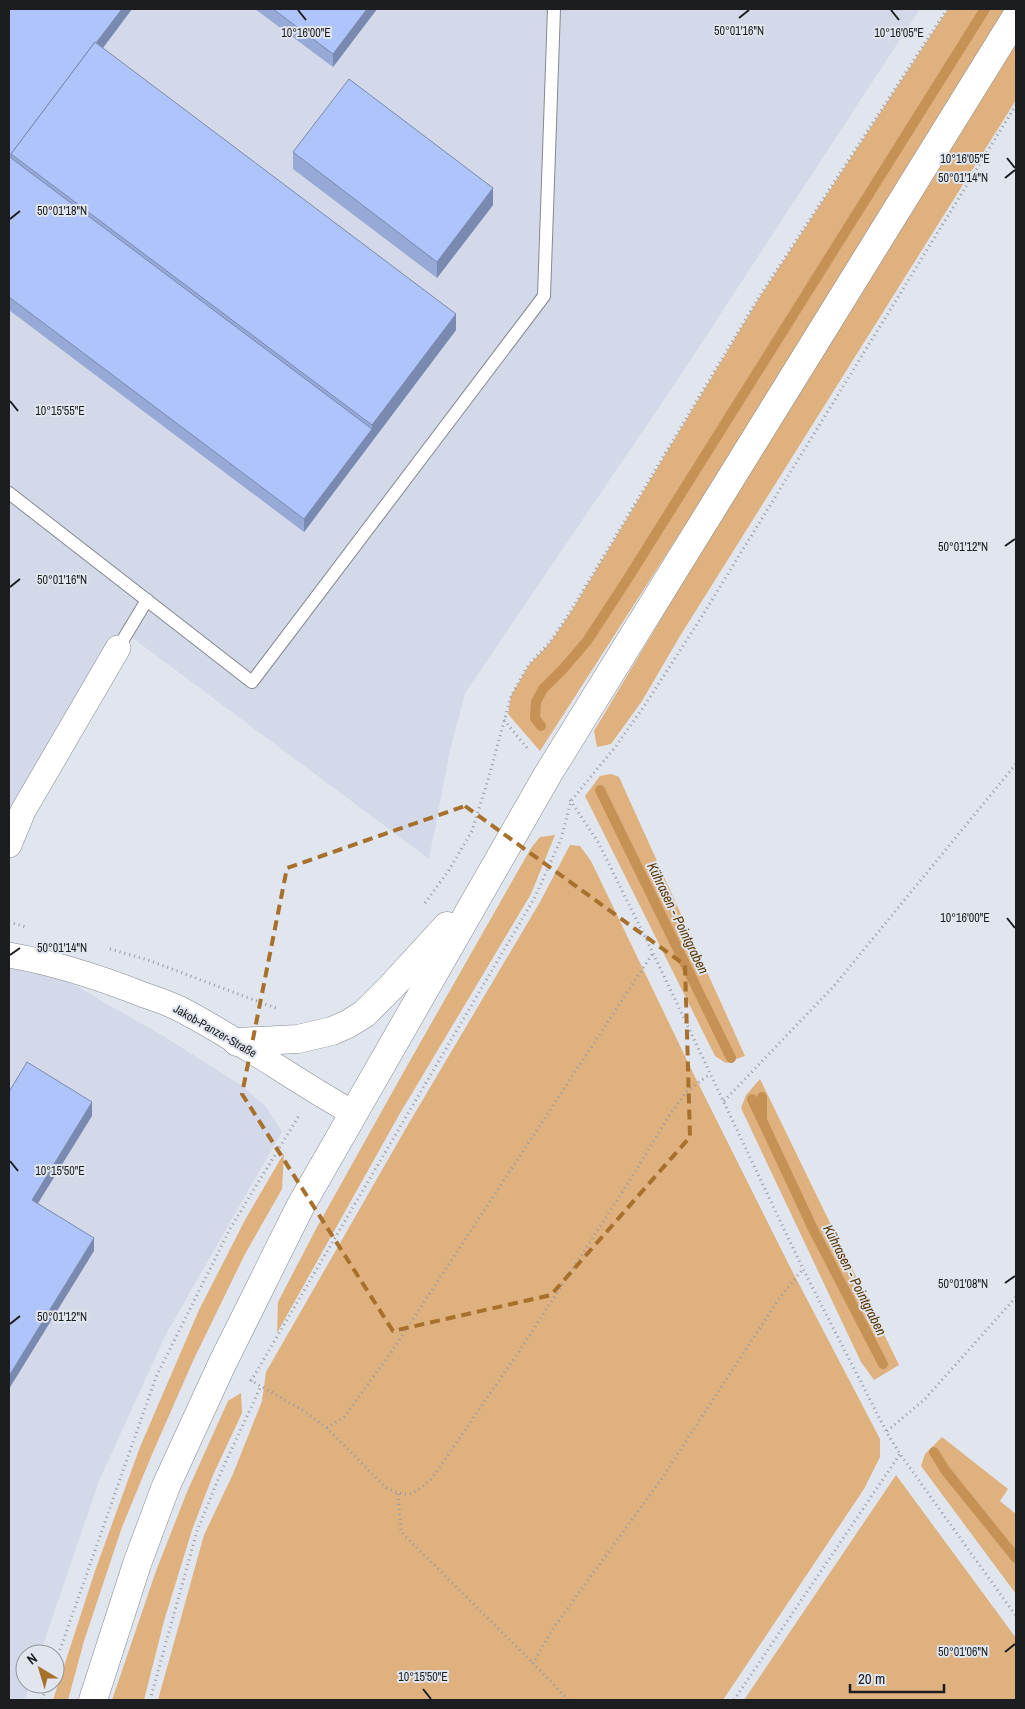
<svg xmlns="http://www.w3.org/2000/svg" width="1025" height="1709" font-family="'Archivo Narrow',sans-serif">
	<rect width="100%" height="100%" fill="#e1e5ee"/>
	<!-- built -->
	<g fill="#d3d9e9">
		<polygon points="9,9 920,9 676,382 465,693 450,751 429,859 126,633 9,841"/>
		<polygon points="9,956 34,960 100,1000 165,1037 242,1086 266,1107 282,1132 166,1334 99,1481 40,1654 25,1654 25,1684 30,1684 25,1700 9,1700"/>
	</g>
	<!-- green -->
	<g fill="#dfb17e">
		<polygon points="948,9 1016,9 1016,10 540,751 508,714 511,696 529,665 550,643 571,612 758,300"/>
		<polygon points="1016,25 1016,100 680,636 642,701 611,744 597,747 594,731"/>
		<polygon points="611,774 619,777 745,1056 726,1063 715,1056 585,796 600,776"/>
		<polygon points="555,835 531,894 399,1115 277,1333 278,1302 317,1227 407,1066 531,848 540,837"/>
		<polygon points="570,845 580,846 591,861 695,1077 788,1263 880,1439 880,1457 864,1489 723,1700 158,1700 204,1535 233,1474 262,1401 266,1372 409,1123 540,902"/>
		<polygon points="760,1079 899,1365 874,1380 861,1362 741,1108 746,1095"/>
		<polygon points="284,1153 282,1189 245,1254 193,1361 153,1452 122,1527 84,1641 68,1700 53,1700 95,1571 140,1447 199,1310 245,1220"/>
		<polygon points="241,1393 242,1413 213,1475 192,1530 164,1621 144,1700 112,1700 156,1571 187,1492 228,1401"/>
		<polygon points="942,1437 1008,1489 1000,1501 1016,1514 1016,1594 921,1466 925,1454"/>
		<polygon points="896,1475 1016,1638 1016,1700 744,1700"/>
	</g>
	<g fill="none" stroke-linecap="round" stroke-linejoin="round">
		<!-- stream -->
		<g stroke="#c69155" stroke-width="10">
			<polyline points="541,726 535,718 536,702 543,689 563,669 587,641 625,583 985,9"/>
			<polyline points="600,790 731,1058"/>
			<polyline points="762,1097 762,1116"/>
			<polyline points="752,1099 814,1231 883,1364"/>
			<polyline points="934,1452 945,1470 1016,1558"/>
		</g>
		<!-- lane casing -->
		<g stroke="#848890" stroke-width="14">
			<g id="lane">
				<polyline points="9,493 252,682 544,296 554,9"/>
				<polyline points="118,648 147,600"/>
			</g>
		</g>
		<!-- street casing -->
		<g stroke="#848890" stroke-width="26">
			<g id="street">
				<polyline points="9,845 23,811 118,648"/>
				<path d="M9 955C55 963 101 978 144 995 156 999 168 1003 180 1009 240 1040 294 1080 353 1113"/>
			</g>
		</g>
		<!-- secondary casing -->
		<g stroke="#848890" stroke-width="29">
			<g id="secondary">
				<polyline points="237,1042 298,1039 332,1031 348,1024 364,1014 393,985 447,926"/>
				<polyline points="93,1700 137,1564 166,1486 222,1364 300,1207 548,774 1016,17"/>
			</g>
		</g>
		<!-- path -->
		<g stroke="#979aa1" stroke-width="3" stroke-dasharray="1 4" stroke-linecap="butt">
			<polyline points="504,720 528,749"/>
			<polyline points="570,800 598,842 653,953 803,1269 886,1431 900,1454 1016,1616"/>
			<polyline points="425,903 449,870 472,831 488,780 511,696 528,665 550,642 570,612 757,300 947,9"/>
			<polyline points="9,922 26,927"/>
			<polyline points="110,949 148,960 278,1009"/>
			<polyline points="724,1101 834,986 1016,764"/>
			<path d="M250 1380 301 1409 327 1428 386 1488C408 1499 415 1494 432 1478L520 1350 627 1185 667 1119 686 1092 710 1074"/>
			<polyline points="251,1381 535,897 561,839 571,801 616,746 645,705 699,621 1016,105"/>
			<polyline points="327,1428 344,1417 392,1351 653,953"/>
			<polyline points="887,1431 925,1399 1016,1297"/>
			<polyline points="398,1494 401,1532 533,1663"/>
			<polyline points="55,1664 156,1377 231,1227 300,1114"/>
			<polyline points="42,1700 48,1684"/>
			<polyline points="150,1700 197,1531 222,1470 261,1386"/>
			<polyline points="568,1700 533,1663 554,1627 660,1481 780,1297 803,1269"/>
			<polyline points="734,1700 900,1454"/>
		</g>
		<!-- lane -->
		<use href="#lane" stroke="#fff" stroke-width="12"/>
		<!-- street -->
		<use href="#street" stroke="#fff" stroke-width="25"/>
		<!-- secondary -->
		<use href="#secondary" stroke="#fff" stroke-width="28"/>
	</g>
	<!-- wall -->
	<g fill="#96a9d7">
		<polygon points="9,9 132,9 103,48 456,330 304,532 9,310"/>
		<polygon points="255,9 377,9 333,67"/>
		<polygon points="293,152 493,205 437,278 293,169"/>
	</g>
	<!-- shaded-wall -->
	<g fill="#7a89af">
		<polygon points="122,9 132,9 19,160 12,155"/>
		<polygon points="367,9 377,9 333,67 333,54"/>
		<polygon points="493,188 493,205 437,278 437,262"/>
		<polygon points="456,314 456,330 304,532 304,519 372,429 372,425"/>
		<polygon points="92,1102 92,1116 32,1213 32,1200"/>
		<polygon points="94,1238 94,1251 9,1389 9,1376"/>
	</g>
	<!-- building -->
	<g fill="#afc4fa" stroke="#7a89af">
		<polygon points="9,9 122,9 96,43 95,42 11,154 11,158 372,429 304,519 9,297"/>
		<polygon points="273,9 367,9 333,54"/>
		<polygon points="95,42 456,314 372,425 11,154"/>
		<polygon points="349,79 493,188 437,262 293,152"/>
		<polygon points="27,1062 92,1102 32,1200 94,1238 9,1376 9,1092"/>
	</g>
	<!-- marked area -->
	<path fill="none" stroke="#a7702c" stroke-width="4" stroke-dasharray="10 6" stroke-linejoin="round" d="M465 806 685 965 690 1137 551 1295 393 1331 242 1094 287 868Z"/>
	<!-- ticks -->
	<path fill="none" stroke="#1b1d20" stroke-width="2" d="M298 10 306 20M891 10 899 20M739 18 749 10M1007 158 1015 168M1005 178 1015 170M10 219 20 211M10 401 18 411M1005 546 1015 539M10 587 20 579M1007 918 1015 928M10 955 20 948M10 1161 18 1171M1005 1283 1015 1276M10 1324 20 1316M1005 1652 1015 1644M423 1689 431 1699"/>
	<g text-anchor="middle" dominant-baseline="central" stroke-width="4" stroke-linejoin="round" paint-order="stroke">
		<!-- street labels -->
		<g font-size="12" fill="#1b1d20" stroke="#e1e5ee">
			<text transform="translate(215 1031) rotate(30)">Jakob-Panzer-Straße</text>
		</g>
		<!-- water labels -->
		<g font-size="14" font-style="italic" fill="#5b3704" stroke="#e1e5ee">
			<text transform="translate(678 918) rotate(64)">Kührasen - Pointgraben</text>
			<text transform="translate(855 1280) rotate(63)">Kührasen - Pointgraben</text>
		</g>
	</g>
	<g font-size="12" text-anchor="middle" fill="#1b1d20" stroke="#e1e5ee" stroke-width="4" stroke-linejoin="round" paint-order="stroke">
		<text x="739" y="35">50°01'16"N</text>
		<text x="899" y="37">10°16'05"E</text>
		<text x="306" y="37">10°16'00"E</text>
		<text x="965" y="163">10°16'05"E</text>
		<text x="963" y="182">50°01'14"N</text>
		<text x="62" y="215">50°01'18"N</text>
		<text x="60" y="415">10°15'55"E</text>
		<text x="963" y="551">50°01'12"N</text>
		<text x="62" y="584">50°01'16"N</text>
		<text x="965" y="922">10°16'00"E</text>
		<text x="62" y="952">50°01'14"N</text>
		<text x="60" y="1175">10°15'50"E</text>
		<text x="963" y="1288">50°01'08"N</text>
		<text x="62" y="1321">50°01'12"N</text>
		<text x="963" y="1656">50°01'06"N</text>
		<text x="423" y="1681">10°15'50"E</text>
	</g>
	<!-- border -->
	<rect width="1025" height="1709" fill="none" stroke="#1b1d20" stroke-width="20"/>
	<!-- north arrow -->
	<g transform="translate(40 1669) rotate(322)"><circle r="24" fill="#e1e5ee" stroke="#92959c"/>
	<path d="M0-4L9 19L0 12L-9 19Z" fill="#a7702c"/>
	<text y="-8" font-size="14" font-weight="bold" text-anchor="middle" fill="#1b1d20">N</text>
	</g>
	<!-- scale -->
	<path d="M850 1684v8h94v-8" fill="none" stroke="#1b1d20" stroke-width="2.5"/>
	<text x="858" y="1684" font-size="15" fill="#1b1d20" stroke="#e1e5ee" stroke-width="4" paint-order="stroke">20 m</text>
</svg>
